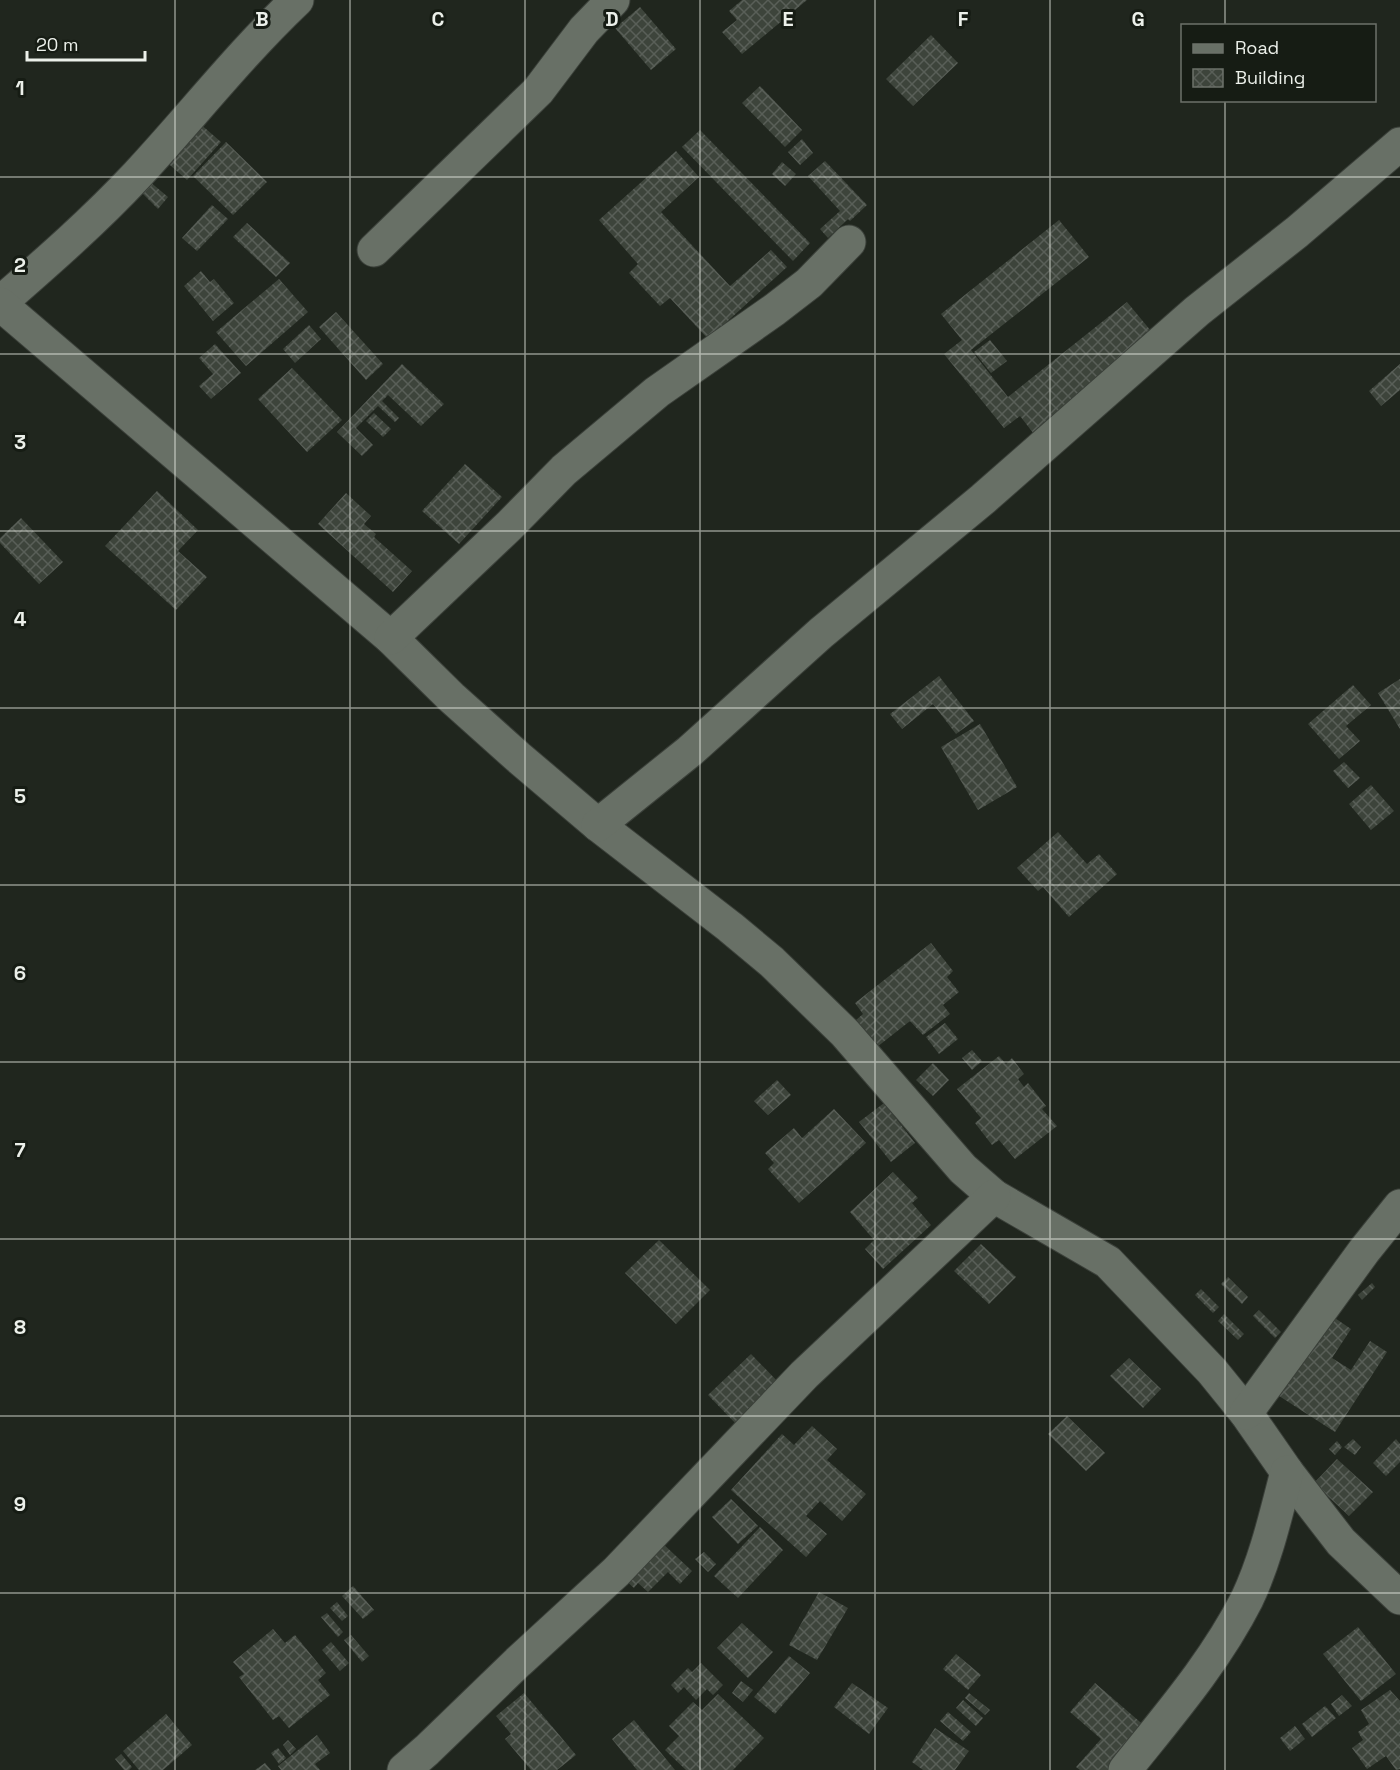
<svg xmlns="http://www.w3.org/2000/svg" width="1400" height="1770" font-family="'Space Grotesk',sans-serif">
	<defs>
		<pattern id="building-cross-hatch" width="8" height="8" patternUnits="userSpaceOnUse" patternTransform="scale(1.5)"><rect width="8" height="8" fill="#3d443b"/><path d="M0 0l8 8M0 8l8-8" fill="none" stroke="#595f58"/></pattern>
	</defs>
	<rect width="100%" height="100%" fill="#20261e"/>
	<!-- building -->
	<g fill="url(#building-cross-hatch)">
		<polygon points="742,0 807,0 742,54 722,32 737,20 729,11"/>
		<polygon points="640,7 676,49 651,70 615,28"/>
		<polygon points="931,35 958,63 913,106 886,79"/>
		<polygon points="760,86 802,130 785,147 742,103"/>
		<polygon points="198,122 221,142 187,180 163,159"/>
		<polygon points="700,130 810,243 793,261 682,147"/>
		<polygon points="802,139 813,153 800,165 788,152"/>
		<polygon points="226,142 267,182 233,215 193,176"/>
		<polygon points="676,151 699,177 661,212 730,286 771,250 787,267 708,339 670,298 660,306 629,273 638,264 599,220"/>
		<polygon points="825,161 867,205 850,221 848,219 828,238 820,229 840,211 808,176"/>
		<polygon points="782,162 796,174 785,186 772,174"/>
		<polygon points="149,181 168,197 158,209 140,191"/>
		<polygon points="212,205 228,219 197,251 182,238"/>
		<polygon points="1059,220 1089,257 971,350 1008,397 1127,302 1156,337 1034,434 1020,416 1004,428 944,354 962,340 941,314"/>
		<polygon points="247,223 290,263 276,277 233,237"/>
		<polygon points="201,271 210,282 214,279 234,303 213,321 184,286"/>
		<polygon points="279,279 308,312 246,366 216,332"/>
		<polygon points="336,312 383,364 366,380 319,327"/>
		<polygon points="309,325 321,339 295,363 283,349"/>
		<polygon points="990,340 1007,361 991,373 974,352"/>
		<polygon points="215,344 241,373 211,399 199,386 213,374 199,358"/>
		<polygon points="402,364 444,404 421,426 388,395 382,401 399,418 395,422 378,406 356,428 373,445 362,456 337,432"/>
		<polygon points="1400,364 1400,390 1381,406 1369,391"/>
		<polygon points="292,368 342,420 307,452 258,399"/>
		<polygon points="374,413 391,429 383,437 366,421"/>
		<polygon points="465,464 502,497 459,544 422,511"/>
		<polygon points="157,491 198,530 178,551 207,577 176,610 105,546"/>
		<polygon points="346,493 371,516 364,524 376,534 374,537 412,571 393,592 318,524"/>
		<polygon points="21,518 63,562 39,584 0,543 0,538"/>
		<polygon points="939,676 974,721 956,734 933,704 902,729 890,714"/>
		<polygon points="1400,679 1400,729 1378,693"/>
		<polygon points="1353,685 1371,705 1346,726 1360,741 1339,759 1308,724"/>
		<polygon points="980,724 1017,787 978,810 941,747"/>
		<polygon points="1344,762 1360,778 1348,788 1333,771"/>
		<polygon points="1371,785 1394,811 1371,830 1349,804"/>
		<polygon points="1058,832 1087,864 1099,854 1117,874 1069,917 1043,887 1038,891 1017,868"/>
		<polygon points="931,943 953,971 947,977 959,992 943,1005 950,1014 923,1035 910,1021 877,1047 856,1020 863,1014 855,1003"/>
		<polygon points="945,1023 958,1039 939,1054 926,1037"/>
		<polygon points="972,1050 982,1061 972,1070 962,1058"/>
		<polygon points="999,1056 1006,1064 1012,1058 1024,1074 1018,1079 1024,1087 1028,1083 1046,1106 1042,1109 1057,1126 1015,1159 999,1140 992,1145 975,1123 981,1118 957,1089"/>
		<polygon points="933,1063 949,1080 933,1096 916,1080"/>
		<polygon points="777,1080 791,1095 768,1115 754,1101"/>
		<polygon points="884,1103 915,1143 891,1162 859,1122"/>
		<polygon points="834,1109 866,1143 799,1203 768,1169 774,1163 765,1153 794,1128 802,1138"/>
		<polygon points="893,1172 918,1198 912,1203 931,1225 883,1269 865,1249 874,1240 850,1212"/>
		<polygon points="659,1240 710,1290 676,1324 625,1273"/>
		<polygon points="981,1244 1016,1277 989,1304 954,1271"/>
		<polygon points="1228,1277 1248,1297 1242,1304 1221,1284"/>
		<polygon points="1372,1283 1375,1287 1362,1300 1358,1295"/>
		<polygon points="1201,1289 1219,1307 1213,1313 1195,1295"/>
		<polygon points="1259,1310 1281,1332 1275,1338 1253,1316"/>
		<polygon points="1224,1314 1244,1334 1238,1340 1218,1321"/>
		<polygon points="1329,1314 1351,1329 1332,1358 1351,1370 1370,1341 1387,1352 1335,1432 1276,1394"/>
		<polygon points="751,1354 781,1385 738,1426 708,1395"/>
		<polygon points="1129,1358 1161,1389 1143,1408 1110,1376"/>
		<polygon points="1067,1416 1105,1453 1086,1471 1048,1434"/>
		<polygon points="812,1426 837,1449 827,1460 866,1494 842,1521 820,1501 806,1516 827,1534 806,1557 731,1490 782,1434 794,1445"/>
		<polygon points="1353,1439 1361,1447 1355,1455 1344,1447"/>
		<polygon points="1396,1439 1400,1444 1400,1462 1386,1476 1373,1463"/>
		<polygon points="1337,1441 1342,1447 1335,1455 1329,1449"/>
		<polygon points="1337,1459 1373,1492 1349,1516 1314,1483"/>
		<polygon points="731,1499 758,1526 738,1544 712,1517"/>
		<polygon points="760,1527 783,1550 738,1598 714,1576"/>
		<polygon points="660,1541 692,1571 680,1584 668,1572 648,1592 638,1583 634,1588 624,1579"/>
		<polygon points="704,1552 716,1564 708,1572 695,1559"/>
		<polygon points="353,1586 374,1610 363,1619 342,1596"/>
		<polygon points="819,1592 848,1608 817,1660 789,1645"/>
		<polygon points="337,1602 348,1616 342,1621 330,1608"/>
		<polygon points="327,1613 343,1632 338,1637 321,1617"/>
		<polygon points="742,1623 773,1652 748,1678 717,1648"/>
		<polygon points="1358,1627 1396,1674 1361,1701 1323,1654"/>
		<polygon points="273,1629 285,1643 295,1635 326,1673 318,1680 330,1695 289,1728 279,1716 273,1720 239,1677 244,1674 233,1662"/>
		<polygon points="351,1635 369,1656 362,1662 344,1640"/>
		<polygon points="331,1642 349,1663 340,1671 322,1650"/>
		<polygon points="956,1654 981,1675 968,1690 943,1669"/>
		<polygon points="789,1656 810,1673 775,1714 754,1697"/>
		<polygon points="701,1663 723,1685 713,1695 707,1689 696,1700 684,1687 678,1693 671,1685 688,1668 692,1672"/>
		<polygon points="741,1681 753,1690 743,1702 732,1693"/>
		<polygon points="852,1683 888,1708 869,1734 834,1707"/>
		<polygon points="1095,1683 1147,1728 1110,1770 1080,1770 1076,1767 1101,1739 1070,1712"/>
		<polygon points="1390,1690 1400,1701 1400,1769 1396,1770 1386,1756 1367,1769 1352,1748 1363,1740 1358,1732 1369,1724 1361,1710"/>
		<polygon points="524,1693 576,1755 557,1770 531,1770 505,1739 511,1734 496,1716"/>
		<polygon points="969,1693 990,1710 985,1715 965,1698"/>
		<polygon points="718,1694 764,1738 733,1770 686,1770 665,1750 679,1736 669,1726 693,1702 702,1710"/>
		<polygon points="1342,1695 1352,1706 1339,1716 1331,1704"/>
		<polygon points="963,1700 983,1718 976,1726 956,1708"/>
		<polygon points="1325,1706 1336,1718 1312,1737 1302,1724"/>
		<polygon points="948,1712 971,1732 963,1741 940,1721"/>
		<polygon points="166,1714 192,1745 163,1770 139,1770 123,1751"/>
		<polygon points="634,1720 675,1770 637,1770 612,1739"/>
		<polygon points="1295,1726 1305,1739 1290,1751 1280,1738"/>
		<polygon points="935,1728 969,1751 955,1770 923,1770 912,1762"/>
		<polygon points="317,1735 330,1753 315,1764 320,1770 281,1770 278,1766"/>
		<polygon points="288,1740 296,1749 290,1755 283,1745"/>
		<polygon points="278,1748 286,1758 279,1764 271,1753"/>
		<polygon points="121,1754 132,1767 129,1770 124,1770 115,1759"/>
		<polygon points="265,1763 271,1770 255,1770"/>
	</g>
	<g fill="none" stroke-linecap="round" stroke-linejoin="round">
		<!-- minor casing -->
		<g stroke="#3b403a" stroke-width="35">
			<g id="minor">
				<polyline points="374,250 538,91 584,30 613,0"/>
				<path d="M0 303C47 262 94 221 137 175 191 117 239 55 297 0"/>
				<polyline points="0,304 391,638 451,697 518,757 598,825 730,927 772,962 845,1033 963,1169 994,1196 1108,1262 1212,1371 1246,1413 1287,1472 1341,1542 1400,1598"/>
				<polyline points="391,638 509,526 564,470 657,392 774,310 809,283 849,242"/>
				<polyline points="598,825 690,751 821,633 983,499 1197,311 1297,232 1400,144"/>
				<polyline points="1246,1413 1364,1251 1400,1206"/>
				<polyline points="404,1770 427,1750 518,1662 616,1572 804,1375 994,1196"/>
				<path d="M1125 1770C1169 1715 1215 1662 1247 1599 1266 1559 1276 1514 1287 1472"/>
			</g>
		</g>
		<!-- minor -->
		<use href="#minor" stroke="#687066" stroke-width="33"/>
	</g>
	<!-- grid -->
	<path fill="none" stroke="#ecf0ea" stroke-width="1.5" stroke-opacity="0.55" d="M175 0V1770M350 0V1770M525 0V1770M700 0V1770M875 0V1770M1050 0V1770M1225 0V26M1225 100V1770M0 177H1400M0 354H1400M0 531H1400M0 708H1400M0 885H1400M0 1062H1400M0 1239H1400M0 1416H1400M0 1593H1400"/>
	<g font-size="20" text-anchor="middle" font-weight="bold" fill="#ecf0ea" stroke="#161c14" stroke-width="6" stroke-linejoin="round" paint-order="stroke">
		<text x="262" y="26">B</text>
		<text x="438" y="26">C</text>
		<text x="612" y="26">D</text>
		<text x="788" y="26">E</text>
		<text x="963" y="26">F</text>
		<text x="1138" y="26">G</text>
		<text x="20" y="95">1</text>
		<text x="20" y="272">2</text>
		<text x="20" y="449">3</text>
		<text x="20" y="626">4</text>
		<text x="20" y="803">5</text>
		<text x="20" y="980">6</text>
		<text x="20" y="1157">7</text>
		<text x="20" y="1334">8</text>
		<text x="20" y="1511">9</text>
	</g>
	<!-- legend -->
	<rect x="1181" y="24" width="195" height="78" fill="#161c14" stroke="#6c716a" stroke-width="1.5"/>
	<rect x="1193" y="44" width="30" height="9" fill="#687066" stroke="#6c716a" stroke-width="1.5"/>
	<text x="1235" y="54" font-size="18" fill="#ecf0ea">Road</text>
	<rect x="1193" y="69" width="30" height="18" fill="url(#building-cross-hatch)" stroke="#6c716a" stroke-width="1.5"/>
	<text x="1235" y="84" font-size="18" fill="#ecf0ea">Building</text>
	<!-- scale -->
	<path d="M27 51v9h118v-9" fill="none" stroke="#ecf0ea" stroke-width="3"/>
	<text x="36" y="51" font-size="18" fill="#ecf0ea" stroke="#161c14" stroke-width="4.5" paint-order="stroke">20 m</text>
</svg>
